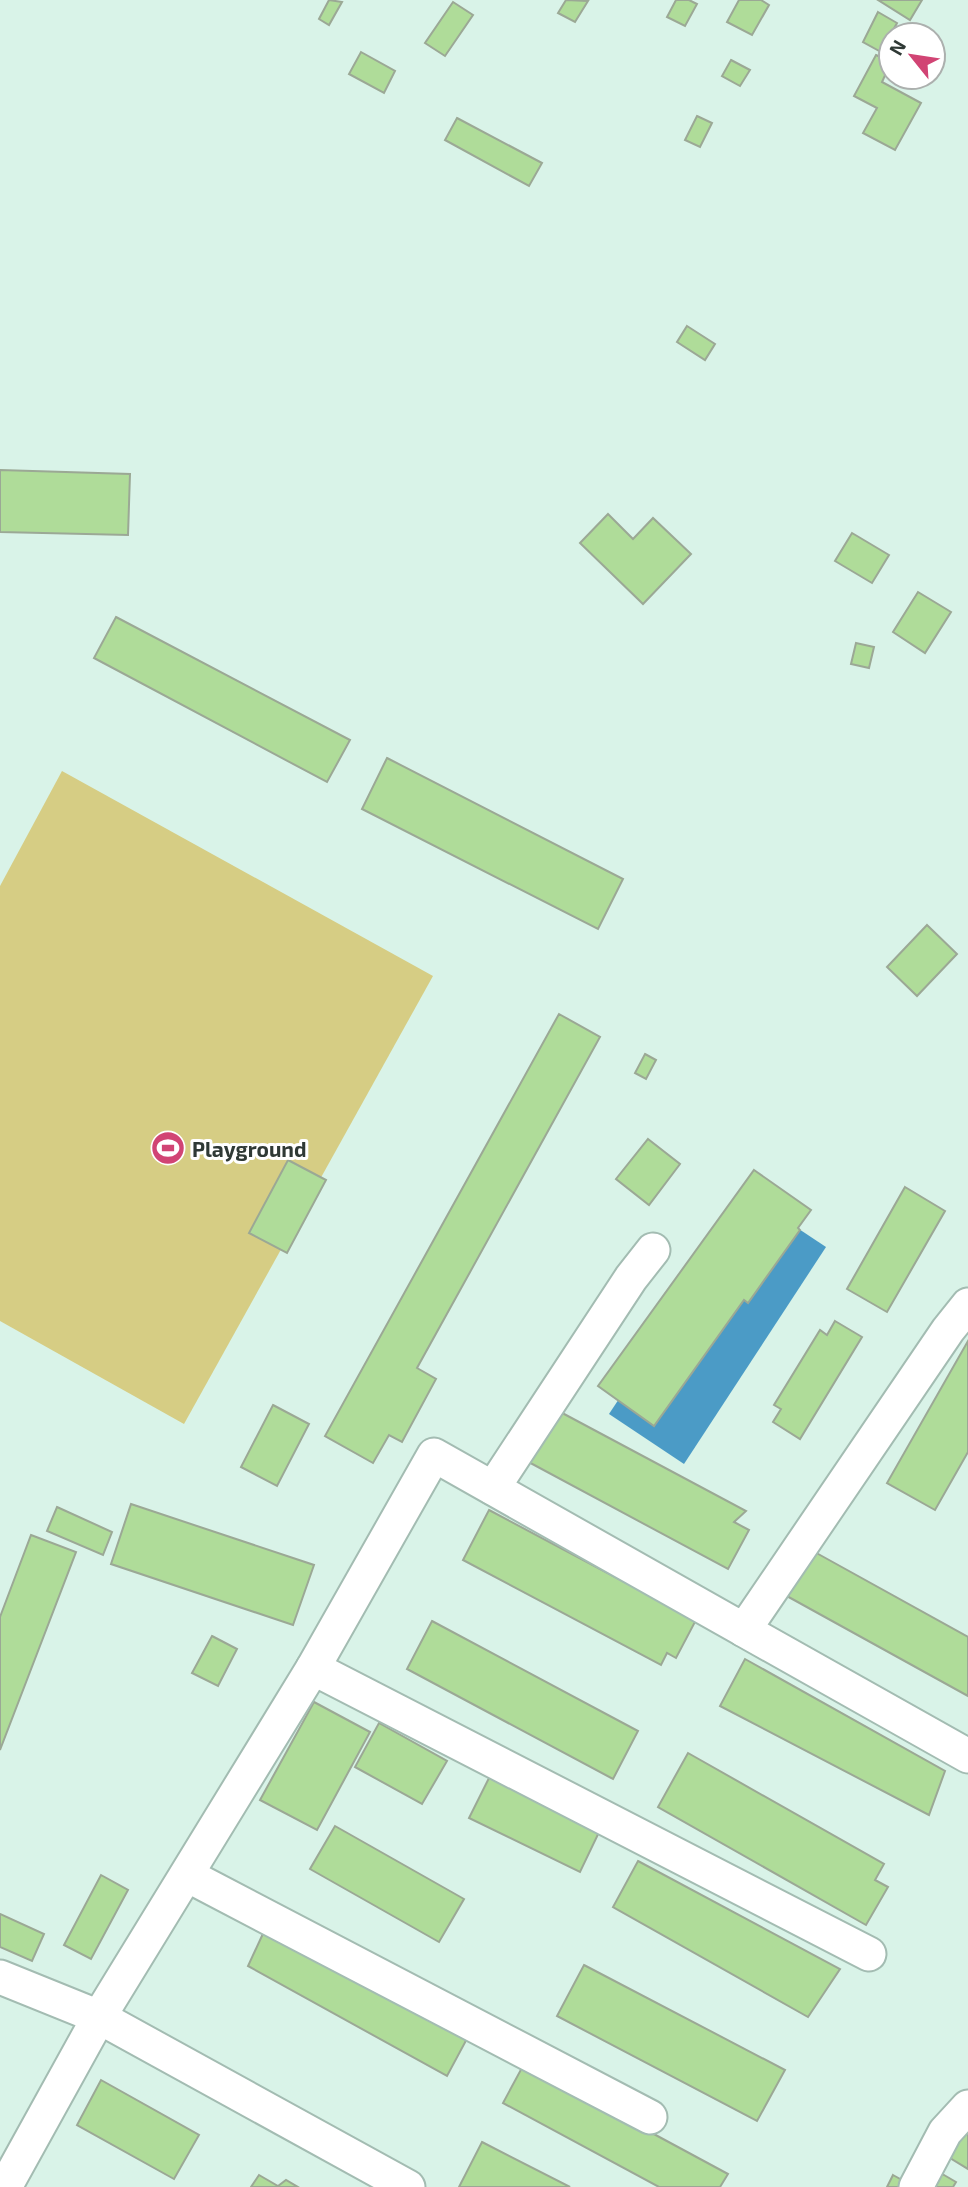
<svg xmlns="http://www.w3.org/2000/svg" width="968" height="2187" font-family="'Exo 2',sans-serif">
	<rect width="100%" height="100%" fill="#d9f3e8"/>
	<!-- green -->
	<polygon fill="#d6cd84" points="62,771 433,976 184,1424 0,1321 0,886"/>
	<!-- water -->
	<polygon fill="#4b9bc6" points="752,1198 826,1247 684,1464 609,1414"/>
	<!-- building -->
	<g fill="#afdc99" stroke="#9ba895" stroke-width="2">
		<polygon points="329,0 342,2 329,25 319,19"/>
		<polygon points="566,0 588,1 575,22 558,13"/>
		<polygon points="676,0 689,0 697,4 685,26 667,17"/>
		<polygon points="739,0 761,0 769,5 752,35 727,22"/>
		<polygon points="878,0 922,0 910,20"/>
		<polygon points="453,2 473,15 445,56 425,43"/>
		<polygon points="878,12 897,23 881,52 863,42"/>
		<polygon points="361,52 395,71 384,93 349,74"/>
		<polygon points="876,55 891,62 882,82 921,103 895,150 863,133 877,108 854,96"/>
		<polygon points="731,60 750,70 740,86 722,76"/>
		<polygon points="697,116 712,123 700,147 685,140"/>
		<polygon points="457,118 542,163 529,186 445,140"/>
		<polygon points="687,326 715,344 705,360 677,342"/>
		<polygon points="0,470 130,474 128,535 0,532"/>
		<polygon points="608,514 633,539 653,518 691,554 643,604 580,543"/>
		<polygon points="852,533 889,555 872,583 835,561"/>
		<polygon points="918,592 951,612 925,653 893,632"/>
		<polygon points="116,617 350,740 327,782 94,658"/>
		<polygon points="856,643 874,647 869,668 851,664"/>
		<polygon points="387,758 623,879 598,929 362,809"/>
		<polygon points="927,925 957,954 917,996 887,967"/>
		<polygon points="559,1014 600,1037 417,1368 436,1379 402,1442 389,1435 373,1463 325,1436"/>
		<polygon points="645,1054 656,1060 646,1079 635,1073"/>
		<polygon points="648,1139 680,1164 649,1205 616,1179"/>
		<polygon points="288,1160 326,1180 287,1253 249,1233"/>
		<polygon points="754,1170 811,1210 798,1228 800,1230 748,1303 744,1300 654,1426 598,1386"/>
		<polygon points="905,1187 945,1211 887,1312 847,1289"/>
		<polygon points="835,1321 862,1337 800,1439 773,1422 781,1409 774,1405 820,1330 827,1335"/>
		<polygon points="968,1341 968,1452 935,1510 887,1483"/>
		<polygon points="273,1405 309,1424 277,1486 241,1467"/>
		<polygon points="551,1407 746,1511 734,1522 749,1530 728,1569 523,1459"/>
		<polygon points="131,1504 314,1565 293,1625 111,1564"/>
		<polygon points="57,1507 112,1532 103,1555 47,1531"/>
		<polygon points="489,1510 696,1620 676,1658 667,1653 661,1665 463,1560"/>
		<polygon points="31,1535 76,1552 0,1750 0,1617"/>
		<polygon points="811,1550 968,1637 968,1696 785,1595"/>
		<polygon points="432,1621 638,1731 613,1779 407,1669"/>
		<polygon points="212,1636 237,1649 218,1686 192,1673"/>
		<polygon points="745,1659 945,1771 929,1815 720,1706"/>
		<polygon points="314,1702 370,1732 317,1830 260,1800"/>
		<polygon points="379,1723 447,1761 422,1804 355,1767"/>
		<polygon points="688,1753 884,1864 875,1880 888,1887 866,1925 658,1807"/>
		<polygon points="492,1772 602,1826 580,1872 469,1818"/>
		<polygon points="335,1826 464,1899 439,1942 310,1869"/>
		<polygon points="638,1861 840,1969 808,2017 613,1907"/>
		<polygon points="101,1875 128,1890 91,1959 64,1945"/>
		<polygon points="0,1914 44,1934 32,1961 0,1947"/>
		<polygon points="267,1925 469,2035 447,2076 248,1966"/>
		<polygon points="584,1965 785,2070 757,2121 557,2016"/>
		<polygon points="524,2064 728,2174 720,2187 659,2187 503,2103"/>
		<polygon points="101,2080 199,2135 174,2179 77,2125"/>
		<polygon points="968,2118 968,2169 945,2155"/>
		<polygon points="482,2142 570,2187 459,2187"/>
		<polygon points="932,2168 956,2182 953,2187 936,2187 925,2181"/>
		<polygon points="259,2175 278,2186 286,2180 298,2187 251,2187"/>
		<polygon points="893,2175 909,2184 908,2187 887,2187"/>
	</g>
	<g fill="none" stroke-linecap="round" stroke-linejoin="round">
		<!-- minor casing -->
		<g stroke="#a3bcb2" stroke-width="37">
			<g id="minor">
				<polyline points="493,1488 631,1278 653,1250"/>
				<polyline points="744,1630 968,1756"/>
				<polyline points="313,1668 869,1954"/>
				<polyline points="187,1875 650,2117"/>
				<polyline points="0,1977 99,2017 408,2187"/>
				<polyline points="5,2187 99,2017 313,1668 434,1455 744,1630 948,1330 968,1305"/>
				<polyline points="916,2187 945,2132 968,2107"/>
			</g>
		</g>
		<!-- minor -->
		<use href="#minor" stroke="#fff" stroke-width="33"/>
	</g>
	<!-- icons -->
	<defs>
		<g id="stadium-disc" transform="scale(1.75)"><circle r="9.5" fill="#d14474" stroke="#fff"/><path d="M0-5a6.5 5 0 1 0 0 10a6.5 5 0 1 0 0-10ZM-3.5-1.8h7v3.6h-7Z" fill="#fff"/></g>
	</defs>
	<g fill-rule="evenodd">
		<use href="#stadium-disc" x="168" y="1148"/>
	</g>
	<g text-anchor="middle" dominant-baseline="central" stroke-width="6" stroke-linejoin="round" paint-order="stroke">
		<!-- poi labels -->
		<g font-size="21" font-weight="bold" fill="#2f3935" stroke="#fff" text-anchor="start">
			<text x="192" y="1148">Playground</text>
		</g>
	</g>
	<!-- north arrow -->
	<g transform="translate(912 56) rotate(300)"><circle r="33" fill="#ffffff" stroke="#acb0ae" stroke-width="2"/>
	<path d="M0-5L12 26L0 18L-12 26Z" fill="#d14474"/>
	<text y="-10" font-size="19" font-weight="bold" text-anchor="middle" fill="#2f3935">N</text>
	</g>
</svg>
